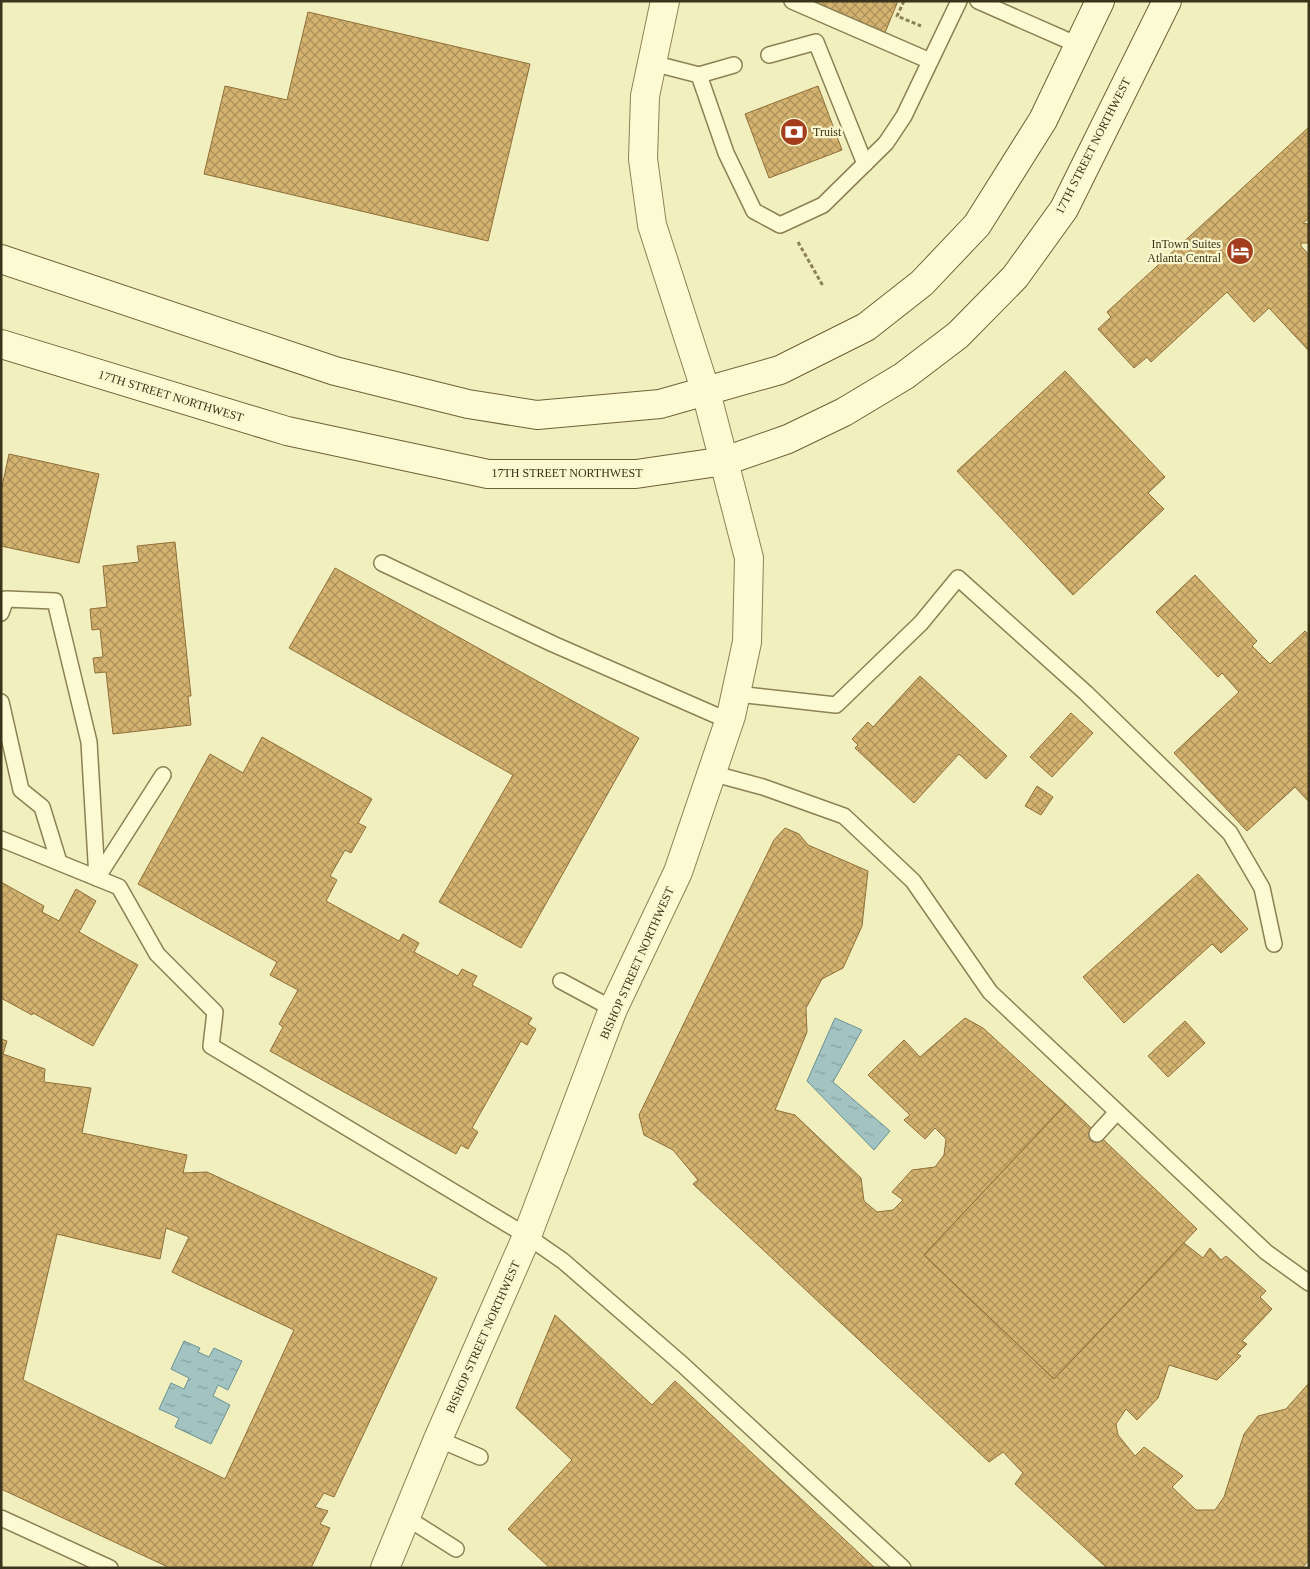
<svg xmlns="http://www.w3.org/2000/svg" width="1310" height="1569" font-family="Georgia,serif">
	<defs>
		<pattern id="water-ripples" width="26" height="14" patternUnits="userSpaceOnUse" patternTransform="scale(1.25)"><rect width="26" height="14" fill="#a2c3c1"/><path d="M2 4q2-2 4 0t4 0M15 11q2-2 4 0t4 0" fill="none" stroke="#859f9c"/></pattern>
		<pattern id="building-cross-hatch" width="8" height="8" patternUnits="userSpaceOnUse" patternTransform="scale(1.25)"><rect width="8" height="8" fill="#d4b270"/><path d="M0 0l8 8M0 8l8-8" fill="none" stroke="#ad915b"/></pattern>
	</defs>
	<rect width="100%" height="100%" fill="#f2efbe"/>
	<!-- water -->
	<g fill="url(#water-ripples)" stroke="#689292">
		<polygon points="835,1018 862,1030 833,1082 890,1131 874,1150 807,1081"/>
		<polygon points="184,1341 200,1348 198,1352 209,1357 214,1348 242,1361 228,1390 218,1385 213,1396 230,1405 211,1444 175,1427 179,1418 159,1409 171,1383 184,1389 189,1378 171,1369"/>
	</g>
	<!-- building -->
	<g fill="url(#building-cross-hatch)" stroke="#8e6f38" fill-rule="evenodd">
		<polygon points="802,1 898,1 884,35"/>
		<polygon points="308,12 530,64 488,241 204,174 225,86 287,100"/>
		<polygon points="818,86 842,150 769,178 745,114"/>
		<polygon points="1309,127 1309,218 1303,223 1308,224 1308,243 1301,243 1301,246 1309,255 1309,351 1269,308 1254,322 1227,292 1151,362 1147,357 1134,368 1098,329 1111,317 1107,312"/>
		<polygon points="1065,371 1165,477 1148,493 1164,509 1073,595 957,471"/>
		<polygon points="9,454 99,474 79,563 1,546 1,491"/>
		<polygon points="175,542 191,696 188,696 191,725 113,734 106,672 95,673 93,658 103,657 100,629 92,630 90,609 107,607 103,566 139,562 137,546"/>
		<polygon points="335,568 639,738 521,948 439,902 513,775 289,648"/>
		<polygon points="1195,575 1257,641 1252,646 1270,664 1305,631 1309,635 1309,802 1295,787 1247,831 1174,753 1239,692 1222,673 1218,677 1156,612"/>
		<polygon points="920,676 1007,756 986,779 959,754 914,803 855,748 858,745 852,739 868,722 873,727"/>
		<polygon points="1071,713 1093,733 1052,777 1030,757"/>
		<polygon points="262,737 372,799 358,823 366,827 351,853 345,850 330,876 337,880 326,901 399,941 403,934 419,943 414,952 458,976 462,969 477,976 472,985 532,1018 528,1024 536,1029 527,1045 521,1041 472,1128 478,1132 468,1149 461,1145 456,1154 270,1051 283,1027 279,1024 298,990 270,975 277,962 138,884 210,754 243,773"/>
		<polygon points="1037,786 1053,797 1041,815 1025,806"/>
		<polygon points="785,828 799,834 808,845 868,871 862,926 843,968 822,979 806,1008 807,1032 775,1110 795,1115 861,1178 864,1201 877,1212 893,1210 903,1200 892,1192 912,1170 935,1167 944,1155 946,1139 935,1128 925,1139 904,1120 910,1115 868,1075 904,1040 920,1057 965,1018 983,1028 1066,1104 924,1255 1054,1379 1184,1243 1203,1258 1210,1248 1221,1260 1226,1256 1266,1291 1260,1297 1272,1309 1242,1341 1247,1344 1237,1354 1241,1356 1217,1380 1169,1365 1158,1398 1137,1420 1126,1409 1116,1424 1118,1435 1135,1456 1144,1447 1183,1476 1172,1487 1196,1510 1215,1510 1224,1497 1244,1434 1258,1416 1286,1409 1309,1383 1309,1560 1302,1568 1107,1568 1015,1484 1023,1473 1003,1452 989,1462 693,1184 698,1180 673,1150 644,1135 639,1115 774,840"/>
		<polygon points="1198,874 1248,929 1221,953 1212,944 1124,1023 1083,977"/>
		<polygon points="1,882 44,906 42,912 59,921 76,889 96,901 79,932 138,965 93,1046 33,1013 32,1015 1,998"/>
		<polygon points="1185,1021 1205,1043 1168,1077 1148,1056"/>
		<path d="M1 1039 7 1041 3 1054 45 1069 44 1082 91 1088 82 1133 187 1155 183 1173 207 1172 437 1278 334 1497 324 1493 315 1507 328 1511 320 1524 330 1528 311 1568H170L1 1489ZM166 1228 189 1237 172 1272 294 1330 225 1479 23 1380 57 1234 160 1259Z"/>
		<polygon points="1066,1104 1197,1229 1054,1379 924,1255"/>
		<polygon points="555,1315 652,1405 675,1381 875,1568 589,1568 587,1565 585,1568 550,1568 508,1529 572,1460 516,1408"/>
	</g>
	<g fill="none" stroke-linecap="round" stroke-linejoin="round">
		<!-- lane casing -->
		<g stroke="#8c8055" stroke-width="18">
			<g id="lane">
				<polyline points="792,1 930,61"/>
				<polyline points="978,1 1078,45"/>
				<polyline points="769,55 816,42 865,164"/>
				<polyline points="652,63 699,75 726,153 754,211 780,225 823,205 886,143 904,116 959,1"/>
				<polyline points="699,75 734,65"/>
				<polyline points="382,563 553,644 729,721"/>
				<polyline points="1,613 6,599 55,601 89,742 97,878"/>
				<polyline points="737,694 836,705 921,623 958,578 1086,693 1230,833 1262,888 1274,944"/>
				<polyline points="1,702 21,790 42,807 59,862"/>
				<polyline points="711,773 763,787 844,816 913,881 990,992 1266,1252 1309,1283"/>
				<polyline points="1,839 119,887 157,954 215,1012 211,1046 527,1236 563,1261 683,1365 903,1568"/>
				<polyline points="97,878 163,775"/>
				<polyline points="561,981 613,1009"/>
				<polyline points="1097,1134 1117,1112"/>
				<polyline points="438,1439 480,1457"/>
				<polyline points="1,1518 110,1568"/>
				<polyline points="407,1518 456,1549"/>
			</g>
		</g>
		<!-- street casing -->
		<g stroke="#8c8055" stroke-width="30">
			<polyline id="street" points="385,1568 438,1439 527,1236 613,1009 678,872 731,716 747,642 749,558 706,392 652,225 643,159 645,96 665,1"/>
		</g>
		<!-- secondary casing -->
		<g stroke="#6e6038" stroke-width="30">
			<g id="secondary">
				<polyline points="1,259 335,371 468,404 537,415 660,404 780,370 866,327 922,283 977,225 1043,120 1100,1"/>
				<polyline points="1,344 287,431 488,474 636,474 725,461 788,439 844,412 904,376 958,335 1015,277 1064,209 1167,1"/>
			</g>
		</g>
		<!-- path -->
		<g stroke="#8c8055" stroke-width="3" stroke-dasharray="4 2.5" stroke-linecap="butt">
			<polyline points="904,1 897,16 921,26"/>
			<polyline points="798,242 823,286"/>
		</g>
		<!-- lane -->
		<use href="#lane" stroke="#fcfad2" stroke-width="15"/>
		<!-- street -->
		<use href="#street" stroke="#fcfad2" stroke-width="28"/>
		<!-- secondary -->
		<use href="#secondary" stroke="#fcfad2" stroke-width="28"/>
	</g>
	<!-- icons -->
	<defs>
		<g id="bank-disc" transform="scale(1.4375)"><circle r="9.5" fill="#a23d1e" stroke="#f9f7ce"/><path d="M-6-4H6V4H-6ZM0-2.3a2.3 2.3 0 1 0 0 4.6a2.3 2.3 0 1 0 0-4.6Z" fill="#fff"/></g>
		<g id="hotel-disc" transform="scale(1.4375)"><circle r="9.5" fill="#a23d1e" stroke="#f9f7ce"/><path d="M-6-4.5h1.5V1H6V5H4.5V3h-9V5H-6ZM-4 0a1.8 1.8 0 1 1 3.6 0ZM.5 0V-2.5h3Q6-2.5 6 0Z" fill="#fff"/></g>
	</defs>
	<g fill-rule="evenodd">
		<use href="#bank-disc" x="794" y="132"/>
		<use href="#hotel-disc" x="1240" y="251"/>
	</g>
	<g text-anchor="middle" dominant-baseline="central" stroke-width="4.5" stroke-linejoin="round" paint-order="stroke">
		<!-- poi labels -->
		<g font-size="12" fill="#3a321b" stroke="#f9f7ce" text-anchor="start">
			<text x="813" y="132">Truist</text>
			<text x="1221" y="244" text-anchor="end">InTown Suites<tspan x="1221" dy="14">Atlanta Central</tspan></text>
		</g>
		<!-- street labels -->
		<g font-size="12" fill="#3a321b" stroke="#f9f7ce">
			<text transform="translate(1093 146) rotate(-63)">17TH STREET NORTHWEST</text>
			<text transform="translate(171 396) rotate(17)">17TH STREET NORTHWEST</text>
			<text x="567" y="473">17TH STREET NORTHWEST</text>
			<text transform="translate(637 963) rotate(-66)">BISHOP STREET NORTHWEST</text>
			<text transform="translate(483 1337) rotate(-66)">BISHOP STREET NORTHWEST</text>
		</g>
	</g>
	<!-- border -->
	<rect width="1310" height="1569" fill="none" stroke="#3a321b" stroke-width="5"/>
</svg>
